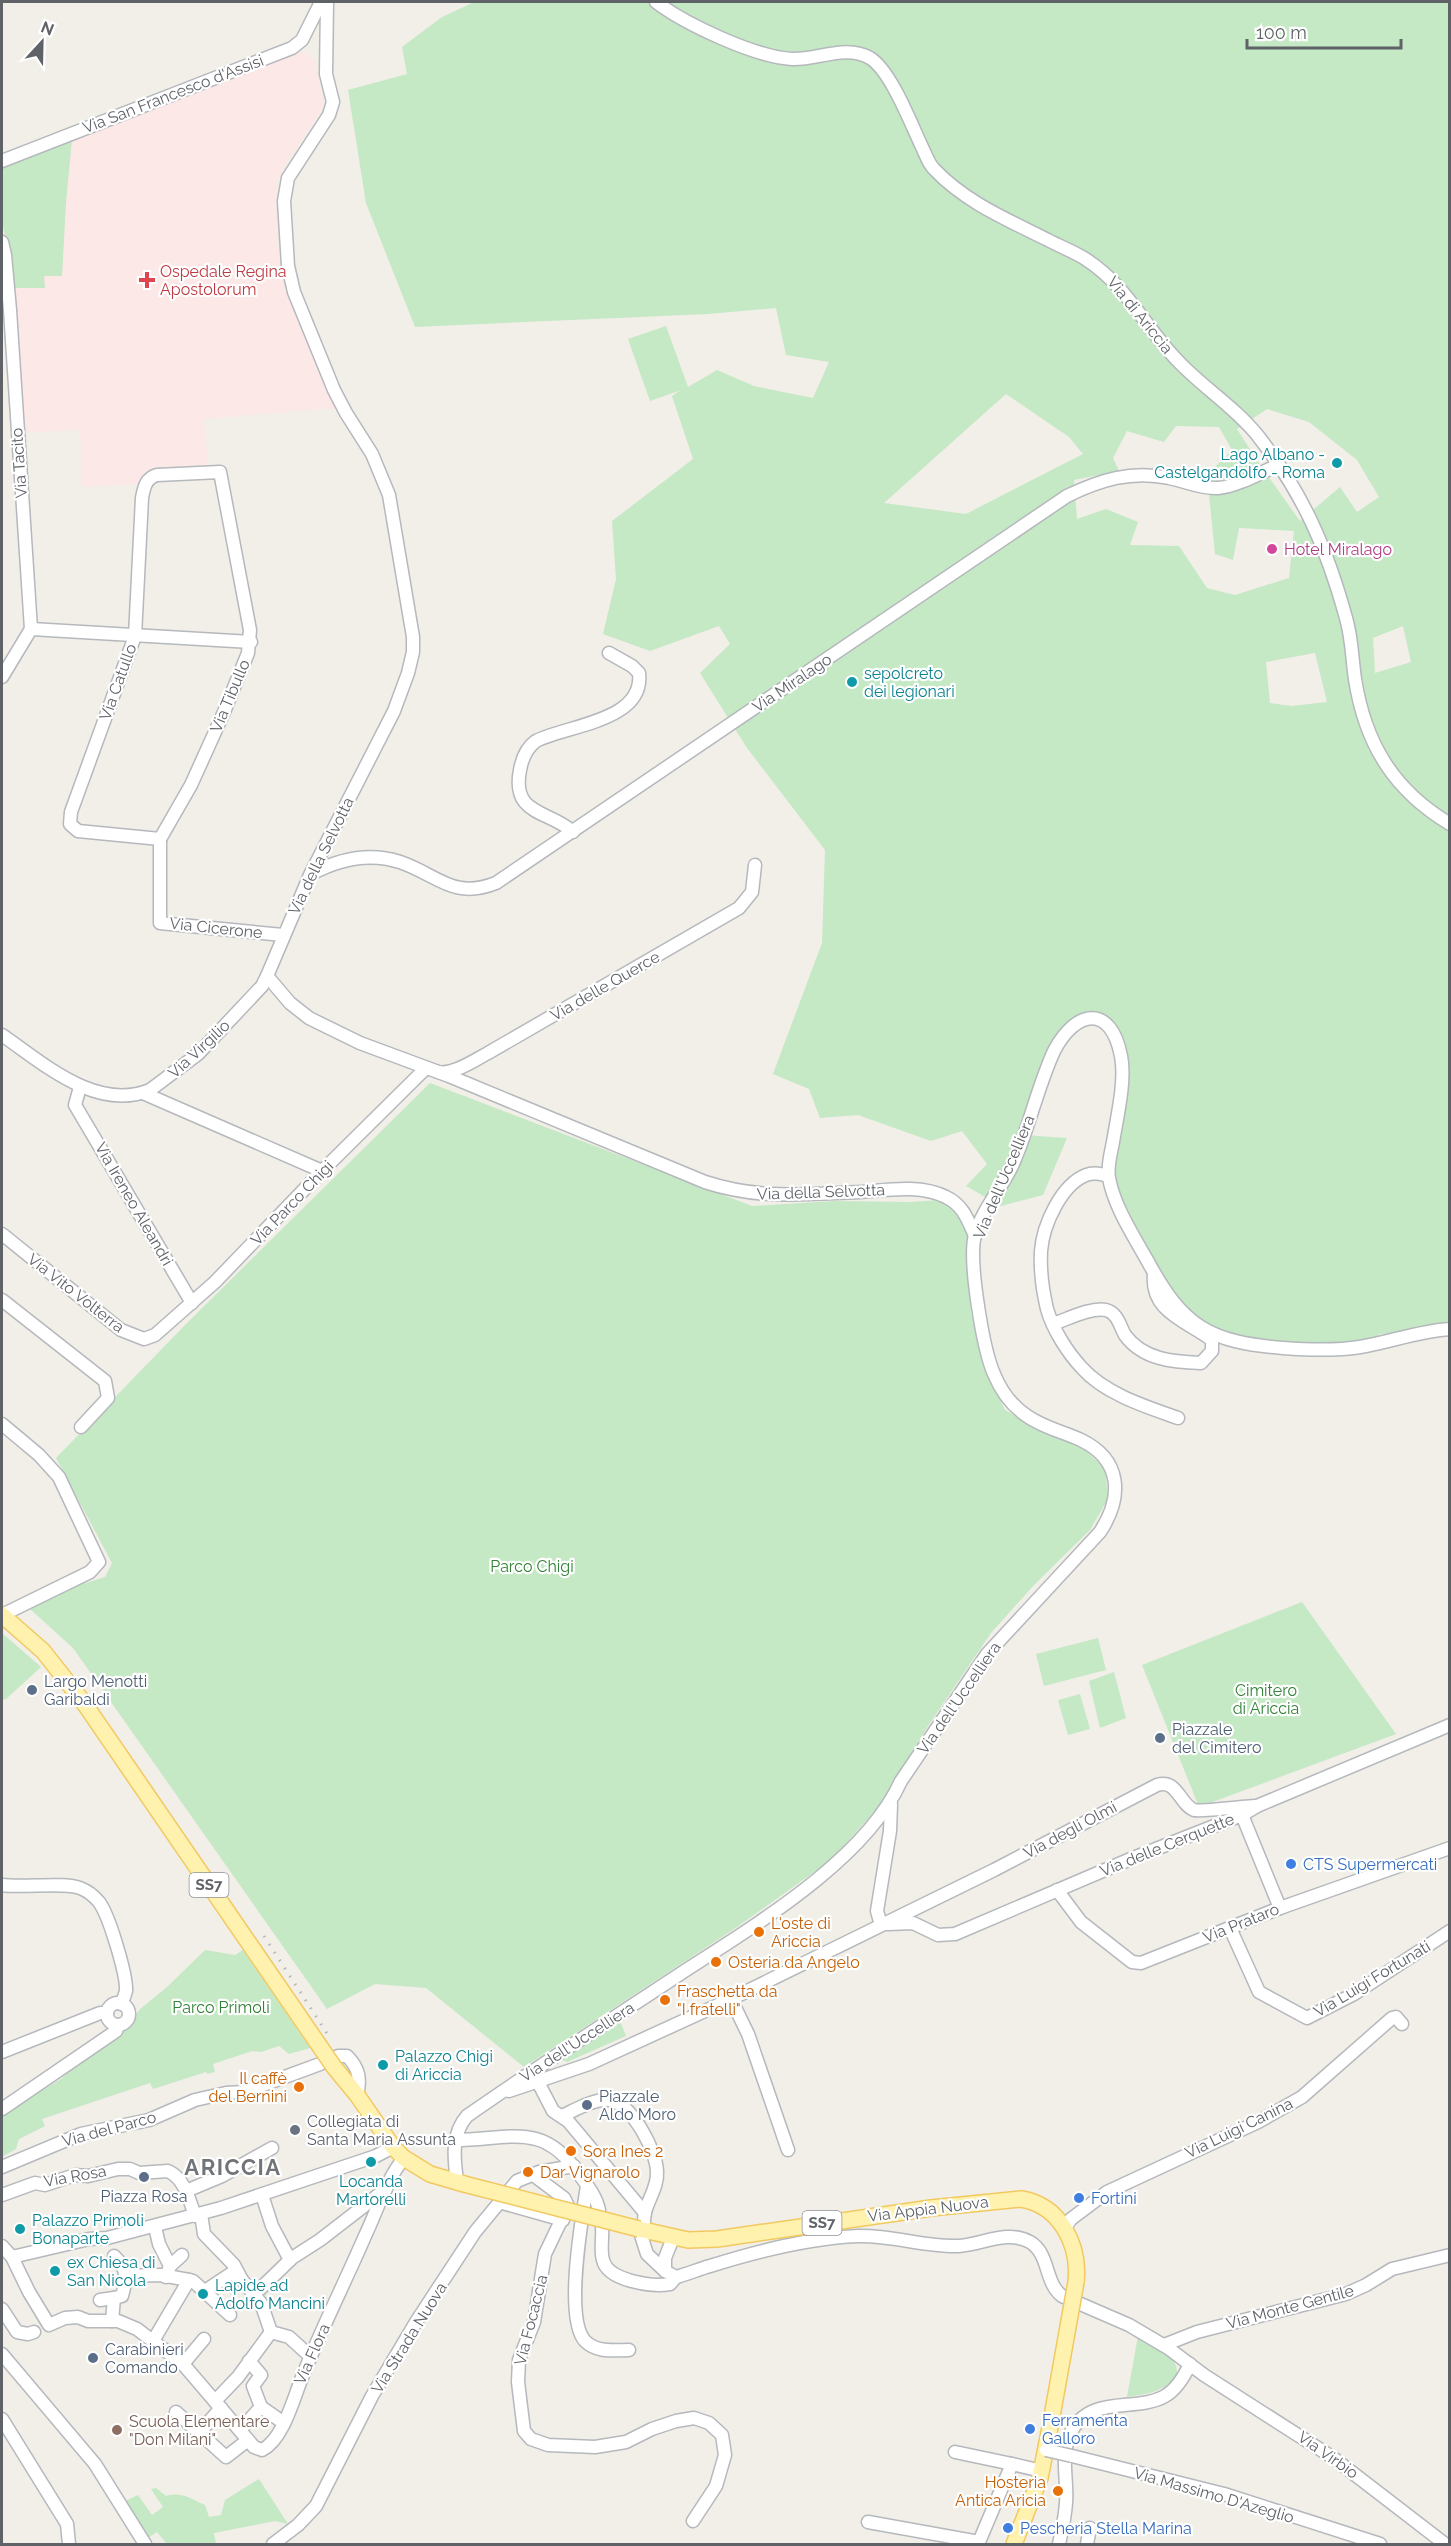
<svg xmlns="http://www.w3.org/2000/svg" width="1451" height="2546" font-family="Raleway,sans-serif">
	<rect width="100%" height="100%" fill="#f1efe8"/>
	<!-- medical -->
	<polygon fill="#fce8e6" points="304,51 315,61 324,102 323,108 288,161 278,181 276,199 280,269 287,292 336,408 204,419 208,465 152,469 146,472 137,484 82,487 80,430 21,433 8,257 2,229 2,164"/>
	<!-- green -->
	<g fill="#c5e8c5" fill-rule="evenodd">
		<path d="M474 2H1449V1329L1380 1334 1359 1347 1229 1341 1174 1302 1111 1185 1120 1050 1098 1019 1066 1032 1023 1135 1067 1138 1043 1195 1001 1206 966 1186 987 1164 962 1131 931 1141 858 1115 820 1118 809 1089 773 1074 822 943 825 850 747 748 700 673 730 644 719 626 650 651 603 634 616 579 612 521 693 459 672 396 681 390 650 401 628 339 666 326 688 387 717 370 754 386 813 398 829 362 786 355 776 308 708 314 415 327 366 203 348 90 407 74 402 47 442 17ZM1006 394 1069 437 1083 454 966 514 884 503ZM1267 409 1309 422 1357 460 1379 497 1357 512 1340 487 1300 521 1258 462 1237 429ZM1176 426 1219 427 1232 450 1207 475 1215 554 1233 560 1239 528 1294 531 1289 578 1235 595 1207 588 1179 546 1130 545 1138 522 1106 509 1077 519 1074 480 1119 471 1113 458 1127 431 1164 442ZM1403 626 1411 662 1375 673 1373 638ZM1315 653 1327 702 1291 706 1270 703 1266 662Z"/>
		<polygon points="72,139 66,203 62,276 44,276 45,288 12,288 10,257 2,222 2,166"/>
		<polygon points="430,1083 752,1206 835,1201 909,1202 940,1200 956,1213 969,1237 971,1313 986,1372 1005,1410 1039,1429 1078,1444 1105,1468 1108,1499 1090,1530 1034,1585 991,1633 932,1720 893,1781 882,1803 831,1860 737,1927 524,2067 426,1988 375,1984 327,2009 73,1648 30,1609 66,1589 105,1577 112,1563 56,1458 186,1324"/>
		<polygon points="1302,1602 1396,1734 1199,1807 1142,1665"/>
		<polygon points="2,1633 41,1667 6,1699 2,1700"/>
		<polygon points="1098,1638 1106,1670 1044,1686 1036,1654"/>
		<polygon points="1114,1672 1126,1718 1100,1728 1089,1681"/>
		<polygon points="1080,1694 1090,1729 1068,1735 1058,1700"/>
		<polygon points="205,1950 235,1955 243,1950 310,2048 289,2054 279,2046 261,2052 252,2051 213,2064 215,2072 207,2074 206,2072 153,2089 150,2083 42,2119 45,2126 19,2139 16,2149 2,2157 2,2115 61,2079 74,2066 128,2025 140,2009 166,1988"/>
		<polygon points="620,2021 626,2036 567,2062 563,2060"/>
		<path d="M1138 2336C1151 2344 1179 2355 1177 2374 1166 2392 1146 2394 1127 2397Z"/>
		<path d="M259 2479 288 2524 275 2521 214 2533 216 2544H167L157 2532 145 2540 123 2502 138 2495 152 2515 163 2507 151 2489 156 2488 166 2496C180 2491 192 2499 205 2505L209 2517 221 2515 225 2500Z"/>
	</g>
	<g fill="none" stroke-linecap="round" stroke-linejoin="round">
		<!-- minor casing -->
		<g stroke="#b5b8bc" stroke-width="15">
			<g id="minor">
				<path d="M656 2C685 24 755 57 792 59 818 60 846 44 870 58 891 71 911 124 922 147 926 155 928 163 934 169 965 202 1008 220 1048 240 1061 247 1075 252 1087 260 1129 288 1143 325 1177 360 1202 387 1235 407 1258 436 1303 493 1327 549 1346 618 1352 638 1352 659 1355 679 1365 743 1393 790 1450 824"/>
				<polyline points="2,161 292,48 302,40 321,2"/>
				<polyline points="2,242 5,255 10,310 31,629 2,677"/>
				<path d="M220 472 250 630 248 653 224 712 191 785 160 839 78 831 70 824 71 812 135 636 142 498C144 487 146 478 157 475Z"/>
				<polyline points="31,629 251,642"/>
				<path d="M573 832C549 810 511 816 520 770 522 759 526 748 536 741 568 725 645 721 639 673L632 666 609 653"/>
				<polyline points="160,839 160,923 283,935"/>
				<path d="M311 874C339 859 369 852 400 862 438 875 453 900 496 883L1067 496C1100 480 1131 470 1169 478 1185 481 1201 489 1218 488 1238 486 1260 473 1278 465"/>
				<path d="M267 976 290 1003 309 1018 360 1043 449 1076 705 1182C760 1200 804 1194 860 1192 887 1190 921 1184 946 1197 963 1205 968 1220 975 1236"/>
				<path d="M2 1035C43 1063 96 1112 150 1090L198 1054 262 986 267 976 310 875 394 711 408 673 413 652V637L389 495 372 454 346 413 334 390 294 292 288 266 284 201 288 178 329 115 333 102 326 74 327 2"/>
				<path d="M438 1072C453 1075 475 1060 488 1053L739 908 752 892 755 865"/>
				<polyline points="80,1087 75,1105 192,1303"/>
				<polyline points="143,1093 322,1171"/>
				<path d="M1108 1176C1101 1174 1094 1172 1086 1175 1061 1185 1043 1225 1041 1251 1040 1269 1043 1292 1047 1309 1053 1330 1068 1353 1082 1368 1105 1394 1147 1407 1178 1418"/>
				<polyline points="2,1234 121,1330 144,1339 155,1335 215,1282 322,1171 426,1068"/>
				<polyline points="2,1300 105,1381 108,1398 81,1427"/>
				<path d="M1053 1324C1068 1319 1091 1307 1106 1310 1118 1313 1120 1327 1125 1335 1143 1360 1174 1362 1201 1363L1212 1351V1340C1187 1321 1150 1312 1154 1274"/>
				<polyline points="2,1424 39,1455 59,1477 99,1562 90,1572 2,1615"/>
				<polyline points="1242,1815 1280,1908"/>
				<path d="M2 1885C23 1888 64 1882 80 1888 88 1891 94 1896 99 1902 109 1915 127 1975 126 1991 125 1995 123 2000 121 2004"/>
				<polyline points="1057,1890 1081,1922 1132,1962 1141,1963 1280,1908 1450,1848"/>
				<polyline points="888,1924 913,1923 938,1935 955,1934 1133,1858 1242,1815 1257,1806 1450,1725"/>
				<polyline points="881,1925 877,1911 890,1831 891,1804"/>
				<polyline points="1230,1928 1259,1992 1307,2018 1354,1994 1450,1931"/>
				<polyline points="731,1999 748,2034 788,2150"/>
				<circle cx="118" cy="2014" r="11"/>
				<polyline points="2,2052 100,2013 107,2013"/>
				<path d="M338 2056H347C359 2068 361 2079 357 2095"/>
				<polyline points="538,2082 553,2111 568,2121 645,2213"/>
				<path d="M509 2091 589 2064 731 1999 994 1870 1157 1785C1178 1779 1179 1804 1194 1810 1201 1812 1246 1806 1257 1806"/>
				<polyline points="2,2109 116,2031 118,2025"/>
				<path d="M562 2116C575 2110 595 2098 610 2100 632 2104 657 2152 657 2172 658 2186 649 2198 645 2212 644 2218 644 2224 643 2230"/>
				<path d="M455 2140C510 2140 542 2120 579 2174 587 2185 596 2196 599 2210"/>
				<polyline points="2,2167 81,2134 149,2120 195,2100 226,2093 244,2092 320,2064"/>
				<polyline points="532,2174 564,2198 568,2206 545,2254 534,2322 519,2360 518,2382 524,2431 531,2439 548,2445 595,2447 626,2442 652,2429 676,2421 694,2418 709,2423 722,2435 725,2455 716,2486 693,2521"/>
				<path d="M457 2181C454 2159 451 2134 467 2116 537 2067 609 2021 680 1974 752 1927 865 1861 901 1781L987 1654 1100 1532C1123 1497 1122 1460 1081 1440 1064 1432 1044 1428 1027 1416 1012 1406 1001 1391 994 1374 983 1349 968 1260 975 1235 982 1210 1001 1189 1012 1166 1029 1129 1037 1088 1054 1051 1076 1009 1111 1004 1121 1056 1126 1080 1117 1117 1113 1142 1111 1153 1107 1166 1109 1178 1114 1206 1133 1235 1147 1260 1183 1327 1209 1342 1283 1348 1309 1350 1335 1351 1360 1347 1390 1342 1419 1331 1450 1329"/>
				<path d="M587 2186C582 2218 564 2318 585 2341 597 2353 614 2350 629 2350"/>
				<polyline points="186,2191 222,2176 272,2148"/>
				<path d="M2 2195 35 2183 45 2185 75 2175 88 2176 118 2169H130L139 2173 168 2171C185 2179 189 2199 195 2216"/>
				<polyline points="262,2195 272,2226 290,2260"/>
				<polyline points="499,2202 563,2220"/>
				<polyline points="201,2214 204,2234 234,2265 242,2280 261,2303 271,2332 238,2377 215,2401"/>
				<polyline points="155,2227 159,2244 170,2266 166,2277"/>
				<path d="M602 2227C603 2238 600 2250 603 2260 608 2281 652 2287 670 2284L676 2277"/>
				<polyline points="639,2229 647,2254 665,2271 665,2258 673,2238"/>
				<polyline points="1064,2229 1071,2219 1107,2192 1258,2122 1302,2097 1392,2018 1396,2017 1402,2024"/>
				<path d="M2 2246 12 2257 29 2292 49 2325 65 2318 78 2317 88 2321H118L137 2329 183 2364 254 2447 262 2450C284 2439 294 2396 303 2375 322 2328 345 2282 365 2236 377 2211 386 2180 404 2158"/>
				<polyline points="12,2257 89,2239 107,2238 221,2208 376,2156 393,2147"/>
				<polyline points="170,2266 182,2255"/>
				<path d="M665 2271 676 2277C688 2274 699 2269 710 2266 758 2251 808 2238 858 2236 892 2235 925 2247 958 2246 982 2245 1006 2229 1030 2242 1050 2254 1044 2282 1062 2296L1129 2325 1168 2348 1204 2375 1332 2457 1445 2544"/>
				<polyline points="125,2276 161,2275 189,2280"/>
				<polyline points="260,2289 292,2258 320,2240 386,2189"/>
				<polyline points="205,2291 232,2273 242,2280"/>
				<polyline points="100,2300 114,2298"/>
				<polyline points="2,2309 17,2332 28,2334 34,2332"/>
				<path d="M112 2321 114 2298 122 2296C127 2278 128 2269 114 2256"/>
				<polyline points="271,2332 289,2337 311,2357"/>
				<polyline points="153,2341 189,2280 193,2281 230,2315"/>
				<polyline points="1164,2345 1197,2332 1346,2294 1366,2285 1392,2269 1450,2255"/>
				<polyline points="2,2354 95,2464 145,2544"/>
				<polyline points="249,2361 261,2375 253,2386 261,2407"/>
				<polyline points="183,2364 204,2339"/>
				<polyline points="176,2412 226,2457 248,2440"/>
				<polyline points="2,2419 67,2524 69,2544"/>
				<polyline points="240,2430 261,2407 284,2423"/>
				<polyline points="199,2433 221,2408"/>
				<polyline points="955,2452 1012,2464"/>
				<polyline points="1072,2456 1224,2494 1380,2544"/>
				<polyline points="868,2522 979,2542 1012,2464 1042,2471"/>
				<polyline points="273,2544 298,2525 316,2506 372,2396 416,2322 475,2232 517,2181 539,2172 574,2166"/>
				<path d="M1059 2544C1062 2531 1065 2517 1066 2503 1068 2481 1060 2456 1070 2434 1090 2393 1135 2413 1165 2396 1177 2389 1184 2377 1190 2364"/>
				<polyline points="1087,2544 1090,2528"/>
			</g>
		</g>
		<!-- major casing -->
		<g stroke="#f2c960" stroke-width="18">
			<g id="major">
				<polyline points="2,1615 43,1651 84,1703"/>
				<polyline points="334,2067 357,2095 393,2147 404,2158 430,2174 464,2184"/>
				<path d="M639 2229 688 2240 717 2239 931 2208 1021 2199C1060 2205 1080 2245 1076 2282"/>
				<polyline points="1014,2544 1040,2478 1051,2422"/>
			</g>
		</g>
		<!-- minor -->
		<use href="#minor" stroke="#fff" stroke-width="12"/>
		<!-- major -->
		<use href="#major" stroke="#fff2af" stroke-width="15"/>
		<!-- rail -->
		<polyline stroke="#b6b7b8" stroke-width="3" stroke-dasharray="1.5 8" stroke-linecap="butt" points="264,1936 330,2038"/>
		<!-- minor-bridge casing -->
		<g stroke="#b5b8bc" stroke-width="15" stroke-linecap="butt">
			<polyline id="minor-bridge" points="1046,2450 1072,2456"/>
		</g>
		<!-- major-bridge casing -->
		<g stroke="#f2c960" stroke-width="18" stroke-linecap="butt">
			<g id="major-bridge">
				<polyline points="84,1703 334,2067"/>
				<polyline points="464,2184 639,2229"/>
				<polyline points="1051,2422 1076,2282"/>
			</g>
		</g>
		<!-- minor-bridge -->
		<use href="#minor-bridge" stroke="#fff" stroke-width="12"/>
		<!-- major-bridge -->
		<use href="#major-bridge" stroke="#fff2af" stroke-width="15"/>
	</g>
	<!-- markers -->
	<path fill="#e0444e" stroke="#fff" stroke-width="2" d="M144 271h6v6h6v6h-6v6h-6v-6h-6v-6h6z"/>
	<g fill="#0f9aa8" stroke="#fff" stroke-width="2">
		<circle cx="1337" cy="463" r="6"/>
		<circle cx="852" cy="682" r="6"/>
		<circle cx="383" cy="2065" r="6"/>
		<circle cx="371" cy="2162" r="6"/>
		<circle cx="20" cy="2229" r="6"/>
		<circle cx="55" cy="2271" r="6"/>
		<circle cx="203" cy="2294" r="6"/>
	</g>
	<circle fill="#d1479c" stroke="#fff" stroke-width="2" cx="1272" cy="549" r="6"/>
	<g fill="#5c6f8a" stroke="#fff" stroke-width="2">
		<circle cx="32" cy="1690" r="6"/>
		<circle cx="1160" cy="1738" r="6"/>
		<circle cx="587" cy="2105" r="6"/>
		<circle cx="144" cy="2177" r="6"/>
		<circle cx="93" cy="2358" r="6"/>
	</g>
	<g fill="#3f7fe0" stroke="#fff" stroke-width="2">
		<circle cx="1291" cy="1864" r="6"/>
		<circle cx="1079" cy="2198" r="6"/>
		<circle cx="1030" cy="2429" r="6"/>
		<circle cx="1008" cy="2528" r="6"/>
	</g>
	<g fill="#e8710a" stroke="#fff" stroke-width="2">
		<circle cx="759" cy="1932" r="6"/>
		<circle cx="716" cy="1962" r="6"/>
		<circle cx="665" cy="2000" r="6"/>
		<circle cx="299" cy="2087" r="6"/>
		<circle cx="571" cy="2151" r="6"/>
		<circle cx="528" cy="2172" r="6"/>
		<circle cx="1058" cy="2491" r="6"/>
	</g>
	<circle fill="#6b7280" stroke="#fff" stroke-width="2" cx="295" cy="2130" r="6"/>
	<circle fill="#8d6e63" stroke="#fff" stroke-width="2" cx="117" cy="2430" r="6"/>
	<g text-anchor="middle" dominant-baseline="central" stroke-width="4.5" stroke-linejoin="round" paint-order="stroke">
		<!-- shield labels -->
		<g fill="#fff" stroke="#8f9295" stroke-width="1.5">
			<rect x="189.5" y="1873" width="39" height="24" rx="4.5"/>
			<rect x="802.5" y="2211" width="39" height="24" rx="4.5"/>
		</g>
		<g font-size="15" font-weight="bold" fill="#5f6368">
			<text x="209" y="1885">SS7</text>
			<text x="822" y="2223">SS7</text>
		</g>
		<!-- street labels -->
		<g font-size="16" fill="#5f6368" stroke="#fff">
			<text transform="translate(173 94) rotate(-21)">Via San Francesco d'Assisi</text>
			<text transform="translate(1140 315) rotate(51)">Via di Ariccia</text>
			<text transform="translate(19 463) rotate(-94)">Via Tacito</text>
			<text transform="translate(118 682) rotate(-70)">Via Catullo</text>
			<text transform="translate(792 683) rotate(-34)">Via Miralago</text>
			<text transform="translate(230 696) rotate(-67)">Via Tibullo</text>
			<text transform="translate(321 856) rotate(-64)">Via della Selvotta</text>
			<text transform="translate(216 928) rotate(6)">Via Cicerone</text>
			<text transform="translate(605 986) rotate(-30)">Via delle Querce</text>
			<text transform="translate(199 1049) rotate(-43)">Via Virgilio</text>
			<text transform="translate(1004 1177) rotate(-67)">Via dell'Uccelliera</text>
			<text transform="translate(821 1192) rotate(-2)">Via della Selvotta</text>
			<text transform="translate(292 1203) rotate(-46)">Via Parco Chigi</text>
			<text transform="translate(134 1204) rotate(60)">Via Ireneo Aleandri</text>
			<text transform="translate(76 1293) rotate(38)">Via Vito Volterra</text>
			<text transform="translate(959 1698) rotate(-55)">Via dell'Uccelliera</text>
			<text transform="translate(1070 1830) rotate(-28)">Via degli Olmi</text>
			<text transform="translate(1167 1845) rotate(-22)">Via delle Cerquette</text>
			<text transform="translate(1241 1923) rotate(-22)">Via Prataro</text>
			<text transform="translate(1372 1979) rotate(-31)">Via Luigi Fortunati</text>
			<text transform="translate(577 2042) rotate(-33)">Via dell'Uccelliera</text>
			<text transform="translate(1239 2128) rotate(-26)">Via Luigi Canina</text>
			<text transform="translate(109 2129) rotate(-15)">Via del Parco</text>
			<text transform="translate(75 2176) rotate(-10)">Via Rosa</text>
			<text transform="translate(928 2209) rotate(-7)">Via Appia Nuova</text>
			<text transform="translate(1290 2307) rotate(-15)">Via Monte Gentile</text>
			<text transform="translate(531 2320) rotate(-76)">Via Focaccia</text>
			<text transform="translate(409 2338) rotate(-58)">Via Strada Nuova</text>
			<text transform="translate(312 2354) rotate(-66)">Via Flora</text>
			<text transform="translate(1328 2455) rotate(35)">Via Virbio</text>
			<text transform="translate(1214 2495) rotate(16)">Via Massimo D'Azeglio</text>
		</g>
		<!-- health labels -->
		<g font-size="16" fill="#be3a42" stroke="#fff" text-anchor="start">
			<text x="160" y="271">Ospedale Regina<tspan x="160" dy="18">Apostolorum</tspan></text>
		</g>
		<!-- culture labels -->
		<g font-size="16" fill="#0d838f" stroke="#fff" text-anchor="start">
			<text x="1325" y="454" text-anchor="end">Lago Albano -<tspan x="1325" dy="18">Castelgandolfo - Roma</tspan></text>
			<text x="864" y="673">sepolcreto<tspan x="864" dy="18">dei legionari</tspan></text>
			<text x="395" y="2056">Palazzo Chigi<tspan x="395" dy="18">di Ariccia</tspan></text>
			<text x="371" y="2181" text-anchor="middle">Locanda<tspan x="371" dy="18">Martorelli</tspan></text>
			<text x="32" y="2220">Palazzo Primoli<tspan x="32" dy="18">Bonaparte</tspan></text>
			<text x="67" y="2262">ex Chiesa di<tspan x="67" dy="18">San Nicola</tspan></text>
			<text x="215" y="2285">Lapide ad<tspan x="215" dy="18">Adolfo Mancini</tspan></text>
		</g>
		<!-- hotel labels -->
		<g font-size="16" fill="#b23c85" stroke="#fff" text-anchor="start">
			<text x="1284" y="549">Hotel Miralago</text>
		</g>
		<!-- park labels -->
		<g font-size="16" fill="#348238" stroke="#fff">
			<text x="532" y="1566">Parco Chigi</text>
			<text x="1266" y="1690">Cimitero<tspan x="1266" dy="18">di Ariccia</tspan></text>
			<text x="221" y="2007">Parco Primoli</text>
		</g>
		<!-- service labels -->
		<g font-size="16" fill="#4e5e75" stroke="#fff" text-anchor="start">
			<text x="44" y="1681">Largo Menotti<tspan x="44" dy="18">Garibaldi</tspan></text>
			<text x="1172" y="1729">Piazzale<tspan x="1172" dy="18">del Cimitero</tspan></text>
			<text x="599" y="2096">Piazzale<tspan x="599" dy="18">Aldo Moro</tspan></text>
			<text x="144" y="2196" text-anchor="middle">Piazza Rosa</text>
			<text x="105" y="2349">Carabinieri<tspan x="105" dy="18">Comando</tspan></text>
		</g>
		<!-- shop labels -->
		<g font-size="16" fill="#366cbe" stroke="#fff" text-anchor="start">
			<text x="1303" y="1864">CTS Supermercati</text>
			<text x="1091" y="2198">Fortini</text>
			<text x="1042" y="2420">Ferramenta<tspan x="1042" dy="18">Galloro</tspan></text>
			<text x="1020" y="2528">Pescheria Stella Marina</text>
		</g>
		<!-- food labels -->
		<g font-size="16" fill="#c56008" stroke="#fff" text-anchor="start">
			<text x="771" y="1923">L'oste di<tspan x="771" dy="18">Ariccia</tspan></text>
			<text x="728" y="1962">Osteria da Angelo</text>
			<text x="677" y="1991">Fraschetta da<tspan x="677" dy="18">"I fratelli"</tspan></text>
			<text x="287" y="2078" text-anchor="end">Il caffè<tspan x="287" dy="18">del Bernini</tspan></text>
			<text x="583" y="2151">Sora Ines 2</text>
			<text x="540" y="2172">Dar Vignarolo</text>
			<text x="1046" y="2482" text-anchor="end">Hosteria<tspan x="1046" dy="18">Antica Aricia</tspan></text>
		</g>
		<!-- worship labels -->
		<g font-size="16" fill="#5b616d" stroke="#fff" text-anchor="start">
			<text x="307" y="2121">Collegiata di<tspan x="307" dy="18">Santa Maria Assunta</tspan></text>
		</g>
		<!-- education labels -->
		<g font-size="16" fill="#785e54" stroke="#fff" text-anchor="start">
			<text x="129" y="2421">Scuola Elementare<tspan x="129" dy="18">"Don Milani"</tspan></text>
		</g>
		<!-- district labels -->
		<g font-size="22" font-weight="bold" letter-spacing="1.5" fill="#70757a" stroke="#fff">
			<text x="233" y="2167">ARICCIA</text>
		</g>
	</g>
	<!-- border -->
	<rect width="1451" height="2546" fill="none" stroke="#5f6368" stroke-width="6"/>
	<!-- north arrow -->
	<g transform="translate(42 42) rotate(22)" stroke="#ffffff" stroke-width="4.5" paint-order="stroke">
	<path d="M0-4.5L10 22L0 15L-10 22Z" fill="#5f6368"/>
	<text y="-9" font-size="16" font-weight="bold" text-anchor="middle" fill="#5f6368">N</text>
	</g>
	<!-- scale -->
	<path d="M1247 39v9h154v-9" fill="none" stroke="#5f6368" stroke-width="3"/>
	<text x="1256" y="39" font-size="18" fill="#5f6368" stroke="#ffffff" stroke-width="4.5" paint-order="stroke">100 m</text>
</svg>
